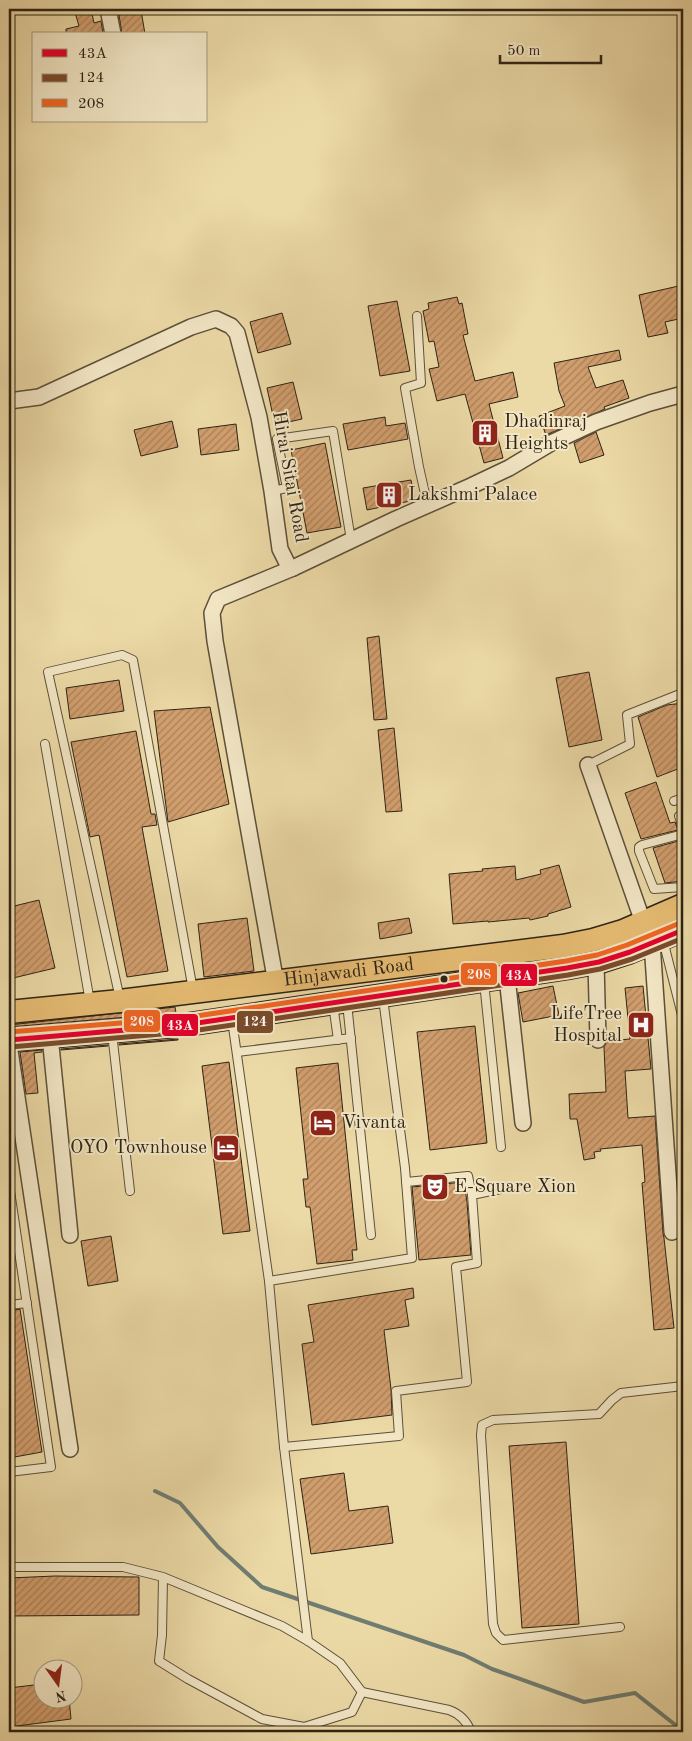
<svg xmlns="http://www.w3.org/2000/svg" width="692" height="1741" font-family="'Old Standard TT',serif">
	<defs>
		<pattern id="building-hatch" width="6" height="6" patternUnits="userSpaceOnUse" patternTransform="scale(1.25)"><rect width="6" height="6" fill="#d19e6d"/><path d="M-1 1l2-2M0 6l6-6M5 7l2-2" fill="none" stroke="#aa8058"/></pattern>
	</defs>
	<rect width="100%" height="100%" fill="#ebd9a6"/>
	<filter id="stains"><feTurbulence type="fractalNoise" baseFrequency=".004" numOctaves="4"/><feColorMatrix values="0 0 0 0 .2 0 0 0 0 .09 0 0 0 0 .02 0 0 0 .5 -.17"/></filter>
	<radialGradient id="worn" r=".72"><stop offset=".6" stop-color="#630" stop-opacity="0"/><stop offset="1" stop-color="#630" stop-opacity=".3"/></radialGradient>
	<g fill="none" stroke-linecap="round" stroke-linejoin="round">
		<!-- stream -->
		<polyline stroke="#6f7d72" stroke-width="4" points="155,1491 180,1503 218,1547 262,1587 464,1655 492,1669 584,1702 635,1693 683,1731"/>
	</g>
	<!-- building -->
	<g fill="url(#building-hatch)" stroke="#2e2315">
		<polygon points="74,9 91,9 94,23 101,21 103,34 66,34 66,29 79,26"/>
		<polygon points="141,10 145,34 122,34 119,15"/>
		<polygon points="683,285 683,318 665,322 668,333 648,337 639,295"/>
		<polygon points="457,297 459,304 462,303 468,334 463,335 475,381 513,372 518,397 489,404 503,458 484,463 465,394 437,401 429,369 439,367 434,341 429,342 423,311 429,309 428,303"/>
		<polygon points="397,301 410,371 380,376 368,306"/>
		<polygon points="282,313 291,344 258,353 250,322"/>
		<polygon points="619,350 621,360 588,367 596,388 623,380 629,398 604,407 605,409 546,435 539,416 565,406 559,391 554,363"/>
		<polygon points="293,382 302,419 275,425 267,388"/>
		<polygon points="385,417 386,426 405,423 408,439 348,450 343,424"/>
		<polygon points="172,421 178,447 141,456 134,430"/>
		<polygon points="236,424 239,450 201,455 198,429"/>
		<polygon points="596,432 604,455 580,463 574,443"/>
		<polygon points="325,443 341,527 307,533 291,450"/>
		<polygon points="411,480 415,500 367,510 363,488"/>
		<polygon points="379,636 387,719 374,720 367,638"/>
		<polygon points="589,672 602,740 569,747 556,678"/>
		<polygon points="119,680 124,711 70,719 66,688"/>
		<polygon points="683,703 683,767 657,777 638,717 667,705"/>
		<polygon points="210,707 229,804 168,822 154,711"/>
		<polygon points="394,728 402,811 386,812 378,730"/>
		<polygon points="136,731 151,814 155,814 157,825 142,827 168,971 127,977 99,835 90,837 71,742"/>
		<polygon points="656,782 670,823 675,822 678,830 641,839 625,793"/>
		<polygon points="682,840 683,881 665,883 653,848"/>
		<polygon points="559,865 571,907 548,914 548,916 530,920 529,918 488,922 488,921 453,924 449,874 483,871 482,869 515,866 516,880 541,874 540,870"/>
		<polygon points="39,900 55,968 9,979 9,921 14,920 10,907"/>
		<polygon points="247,918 254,971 204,977 198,924"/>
		<polygon points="409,918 412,933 380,939 378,923"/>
		<polygon points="553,986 559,1015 523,1022 518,993"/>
		<polygon points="643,986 651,1069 625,1071 628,1118 655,1116 663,1233 664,1238 674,1328 654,1330 642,1183 645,1182 642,1145 600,1149 601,1151 594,1152 595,1158 584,1160 577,1119 570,1119 569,1094 606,1092 604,1047 607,1041 630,1039 625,988"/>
		<polygon points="175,1007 176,1013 9,1027 9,1025"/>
		<polygon points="475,1026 487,1143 430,1150 417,1032"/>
		<polygon points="178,1039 178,1040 119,1045 119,1044"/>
		<polygon points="108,1045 108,1046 61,1050 61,1049"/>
		<polygon points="42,1050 42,1052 34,1053 38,1093 26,1094 20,1052"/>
		<polygon points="229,1062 250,1231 223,1234 202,1066"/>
		<polygon points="338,1063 357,1250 352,1250 353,1260 317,1264 310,1207 306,1207 303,1179 308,1179 296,1068"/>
		<polygon points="464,1182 467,1202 471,1255 419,1260 412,1187"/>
		<polygon points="111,1236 118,1281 88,1286 81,1241"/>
		<polygon points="413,1288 414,1298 405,1300 409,1326 384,1330 391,1389 392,1415 312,1425 302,1344 314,1342 308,1305"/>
		<polygon points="20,1309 42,1452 9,1458 9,1311"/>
		<polygon points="566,1442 579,1624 522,1628 509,1446"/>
		<polygon points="344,1473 349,1511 388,1506 393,1543 311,1554 300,1479"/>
		<polygon points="55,1576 139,1577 139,1615 9,1616 9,1578"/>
		<polygon points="42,1684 42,1698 69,1698 71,1719 9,1727 9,1688"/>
	</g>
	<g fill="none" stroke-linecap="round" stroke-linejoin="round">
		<!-- lane casing -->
		<g stroke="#5d5039" stroke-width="10">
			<g id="lane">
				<polyline points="417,316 421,383 405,388 419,467 428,507"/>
				<polyline points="272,491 287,488 277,439 333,431 351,540"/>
				<polyline points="45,744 90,1002"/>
				<polyline points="588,765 630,744 627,715 680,694 683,697"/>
				<polyline points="674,801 683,798"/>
				<polyline points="683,813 679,816 683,828"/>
				<polyline points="683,834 642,845 639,847 639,851 654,889 683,887"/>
				<polyline points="663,940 682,1015 683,1030"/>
				<polyline points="484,982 501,1147"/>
				<polyline points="120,999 48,672 122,655 133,660 193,990"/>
				<polyline points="347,1003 371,1235"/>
				<polyline points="333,1004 338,1040"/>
				<polyline points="232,1020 269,1281 284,1447 308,1641"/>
				<polyline points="112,1033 130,1191"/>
				<polyline points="237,1052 351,1038"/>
				<polyline points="406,1182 468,1176 472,1195"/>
				<polyline points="9,1184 51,1467 9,1472"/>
				<polyline points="269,1281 412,1258 405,1168 383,998"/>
				<polyline points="9,1305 27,1303"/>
				<polyline points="284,1447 399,1436 396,1391 467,1382 456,1267 477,1263 472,1195 505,1188"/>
				<polyline points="9,1567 123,1567 163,1577 162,1635 159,1661 188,1679 262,1719 304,1727 352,1712 362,1692 340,1663 308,1641 282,1626 163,1577"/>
				<polyline points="620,1627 503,1640 496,1633 493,1624 481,1435 482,1425 493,1420 599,1414 612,1400 621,1393 683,1386"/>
				<path d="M362 1692 449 1710C460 1714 467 1721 471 1732"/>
			</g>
		</g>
		<!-- street casing -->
		<g stroke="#5d5039" stroke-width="18">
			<g id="street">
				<polyline points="108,9 113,34"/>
				<polyline points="9,401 39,397 191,327 216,319 231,326 237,333 259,417 272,491 280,549 288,565 293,568 396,519 471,486 509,468 551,443 596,422 650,403 683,394"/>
				<polyline points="588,765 643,922"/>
				<polyline points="652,943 672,1232"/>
				<polyline points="596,963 598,1040"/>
				<polyline points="507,977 523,1123"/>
				<polyline points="276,983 215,641 212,613 218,599 293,568"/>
				<polyline points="50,1036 70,1235"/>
				<polyline points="9,1044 70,1449"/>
			</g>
		</g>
		<!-- primary casing -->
		<g stroke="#2e2315" stroke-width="25">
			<g id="primary">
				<path id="s1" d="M9 1012 120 1001 563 946 593 940 623 931 683 905"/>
				<polyline points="9,1040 184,1025 567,968 599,962 630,952 683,930"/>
			</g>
		</g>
		<!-- lane -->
		<use href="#lane" stroke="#f2e6c5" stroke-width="8"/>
		<!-- street -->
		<use href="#street" stroke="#f2e6c5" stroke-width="15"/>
		<!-- primary -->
		<use href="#primary" stroke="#e6bc73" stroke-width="22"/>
		<!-- bus-1 casing -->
		<g stroke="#f2e6c5" stroke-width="9">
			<polyline id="bus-1" points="9,1040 184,1025 567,968 599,962 630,952 683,930"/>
		</g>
		<!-- bus-2 casing -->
		<g stroke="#f2e6c5" stroke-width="9">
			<polyline id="bus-2" points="10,1047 185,1032 568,975 600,969 632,959 683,938"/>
		</g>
		<!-- bus-3 casing -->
		<g stroke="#f2e6c5" stroke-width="9">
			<polyline id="bus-3" points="9,1032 183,1018 566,961 597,955 627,945 680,923"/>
		</g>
		<!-- bus-1 -->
		<use href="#bus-1" stroke="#e4002b" stroke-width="5"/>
		<!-- bus-2 -->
		<use href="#bus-2" stroke="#7a4b2a" stroke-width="5"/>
		<!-- bus-3 -->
		<use href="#bus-3" stroke="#f26522" stroke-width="5"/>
	</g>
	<!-- icons -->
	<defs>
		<g id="building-square" transform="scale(1.4375)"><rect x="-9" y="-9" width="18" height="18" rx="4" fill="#8f2418" stroke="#f2e6c5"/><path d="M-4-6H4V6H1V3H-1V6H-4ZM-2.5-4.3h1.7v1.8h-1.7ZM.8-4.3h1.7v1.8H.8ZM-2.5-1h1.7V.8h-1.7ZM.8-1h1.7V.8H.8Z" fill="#fff"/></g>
		<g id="hospital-square" transform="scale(1.4375)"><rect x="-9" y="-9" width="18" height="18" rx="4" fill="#8f2418" stroke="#f2e6c5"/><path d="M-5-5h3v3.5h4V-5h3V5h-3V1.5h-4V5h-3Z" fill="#fff"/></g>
		<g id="hotel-square" transform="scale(1.4375)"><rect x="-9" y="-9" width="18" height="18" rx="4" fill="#8f2418" stroke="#f2e6c5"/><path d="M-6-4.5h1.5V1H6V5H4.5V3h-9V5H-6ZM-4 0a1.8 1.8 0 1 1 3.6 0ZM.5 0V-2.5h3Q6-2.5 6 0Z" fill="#fff"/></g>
		<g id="theatre-square" transform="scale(1.4375)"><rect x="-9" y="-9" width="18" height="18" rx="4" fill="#8f2418" stroke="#f2e6c5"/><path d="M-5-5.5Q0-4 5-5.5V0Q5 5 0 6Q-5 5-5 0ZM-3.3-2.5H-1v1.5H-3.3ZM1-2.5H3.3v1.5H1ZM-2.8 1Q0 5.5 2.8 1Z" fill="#fff"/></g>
	</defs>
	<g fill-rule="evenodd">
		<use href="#building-square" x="485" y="433"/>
		<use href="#building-square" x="389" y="495"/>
		<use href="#hospital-square" x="641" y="1025"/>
		<use href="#hotel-square" x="323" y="1123"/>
		<use href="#hotel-square" x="226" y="1148"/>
		<use href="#theatre-square" x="435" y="1187"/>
	</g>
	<!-- markers -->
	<circle fill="#2e2315" stroke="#f2e6c5" stroke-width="2" cx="444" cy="979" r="4.5"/>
	<g text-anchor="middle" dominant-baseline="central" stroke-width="4" stroke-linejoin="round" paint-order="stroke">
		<!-- poi labels -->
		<g font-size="19" fill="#2e2315" stroke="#f2e6c5" text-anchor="start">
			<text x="504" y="422">Dhadinraj<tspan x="504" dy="22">Heights</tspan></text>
			<text x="408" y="495">Lakshmi Palace</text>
			<text x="622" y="1014" text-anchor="end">LifeTree<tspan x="622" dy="22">Hospital</tspan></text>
			<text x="342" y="1123">Vivanta</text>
			<text x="207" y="1148" text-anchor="end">OYO Townhouse</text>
			<text x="454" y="1187">E-Square Xion</text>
		</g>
		<!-- street labels -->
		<g font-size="19" fill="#2e2315" stroke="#f2e6c5">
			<text transform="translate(289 477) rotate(80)">Hirai Sitai Road</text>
			<text stroke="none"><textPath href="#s1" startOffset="342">Hinjawadi Road</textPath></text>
		</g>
	</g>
	<g stroke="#f2e6c5" stroke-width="2">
		<rect x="460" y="962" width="38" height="24" rx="5" fill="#f26522"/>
		<rect x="500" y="963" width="38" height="24" rx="5" fill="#e4002b"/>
		<rect x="123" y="1009" width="38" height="24" rx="5" fill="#f26522"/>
		<rect x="236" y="1010" width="38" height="24" rx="5" fill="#7a4b2a"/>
		<rect x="161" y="1013" width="38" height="24" rx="5" fill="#e4002b"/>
	</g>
	<g font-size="14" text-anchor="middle" font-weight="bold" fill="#fff">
		<text x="479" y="979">208</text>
		<text x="519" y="980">43A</text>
		<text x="142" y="1026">208</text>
		<text x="255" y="1026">124</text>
		<text x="180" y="1030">43A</text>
	</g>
	<!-- margin -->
	<rect width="692" height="1741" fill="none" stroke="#ebd9a6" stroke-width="30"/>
	<rect x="10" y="10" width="672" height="1721" fill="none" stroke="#2e2315" stroke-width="2.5"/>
	<rect x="15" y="15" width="662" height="1711" fill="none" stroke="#2e2315"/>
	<!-- legend -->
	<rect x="32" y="32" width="175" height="90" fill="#f2e6c5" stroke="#a4987f"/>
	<rect x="42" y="49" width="25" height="8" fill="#e4002b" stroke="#a4987f"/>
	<text x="78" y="58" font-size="15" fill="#2e2315">43A</text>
	<rect x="42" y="74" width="25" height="8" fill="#7a4b2a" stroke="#a4987f"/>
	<text x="78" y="82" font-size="15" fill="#2e2315">124</text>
	<rect x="42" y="99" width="25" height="8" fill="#f26522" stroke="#a4987f"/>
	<text x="78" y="108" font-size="15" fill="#2e2315">208</text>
	<!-- north arrow -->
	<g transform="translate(58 1684) rotate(166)"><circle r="24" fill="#f2e6c5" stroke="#a4987f"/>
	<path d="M0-4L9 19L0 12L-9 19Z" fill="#8f2418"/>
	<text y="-8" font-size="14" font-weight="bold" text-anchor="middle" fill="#2e2315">N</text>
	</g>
	<!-- scale -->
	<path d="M500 55v8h101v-8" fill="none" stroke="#2e2315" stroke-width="2.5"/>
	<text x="507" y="55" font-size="15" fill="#2e2315" stroke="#f2e6c5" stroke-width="4" paint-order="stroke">50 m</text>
	<rect width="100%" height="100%" filter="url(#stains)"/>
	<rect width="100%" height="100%" fill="url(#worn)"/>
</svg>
